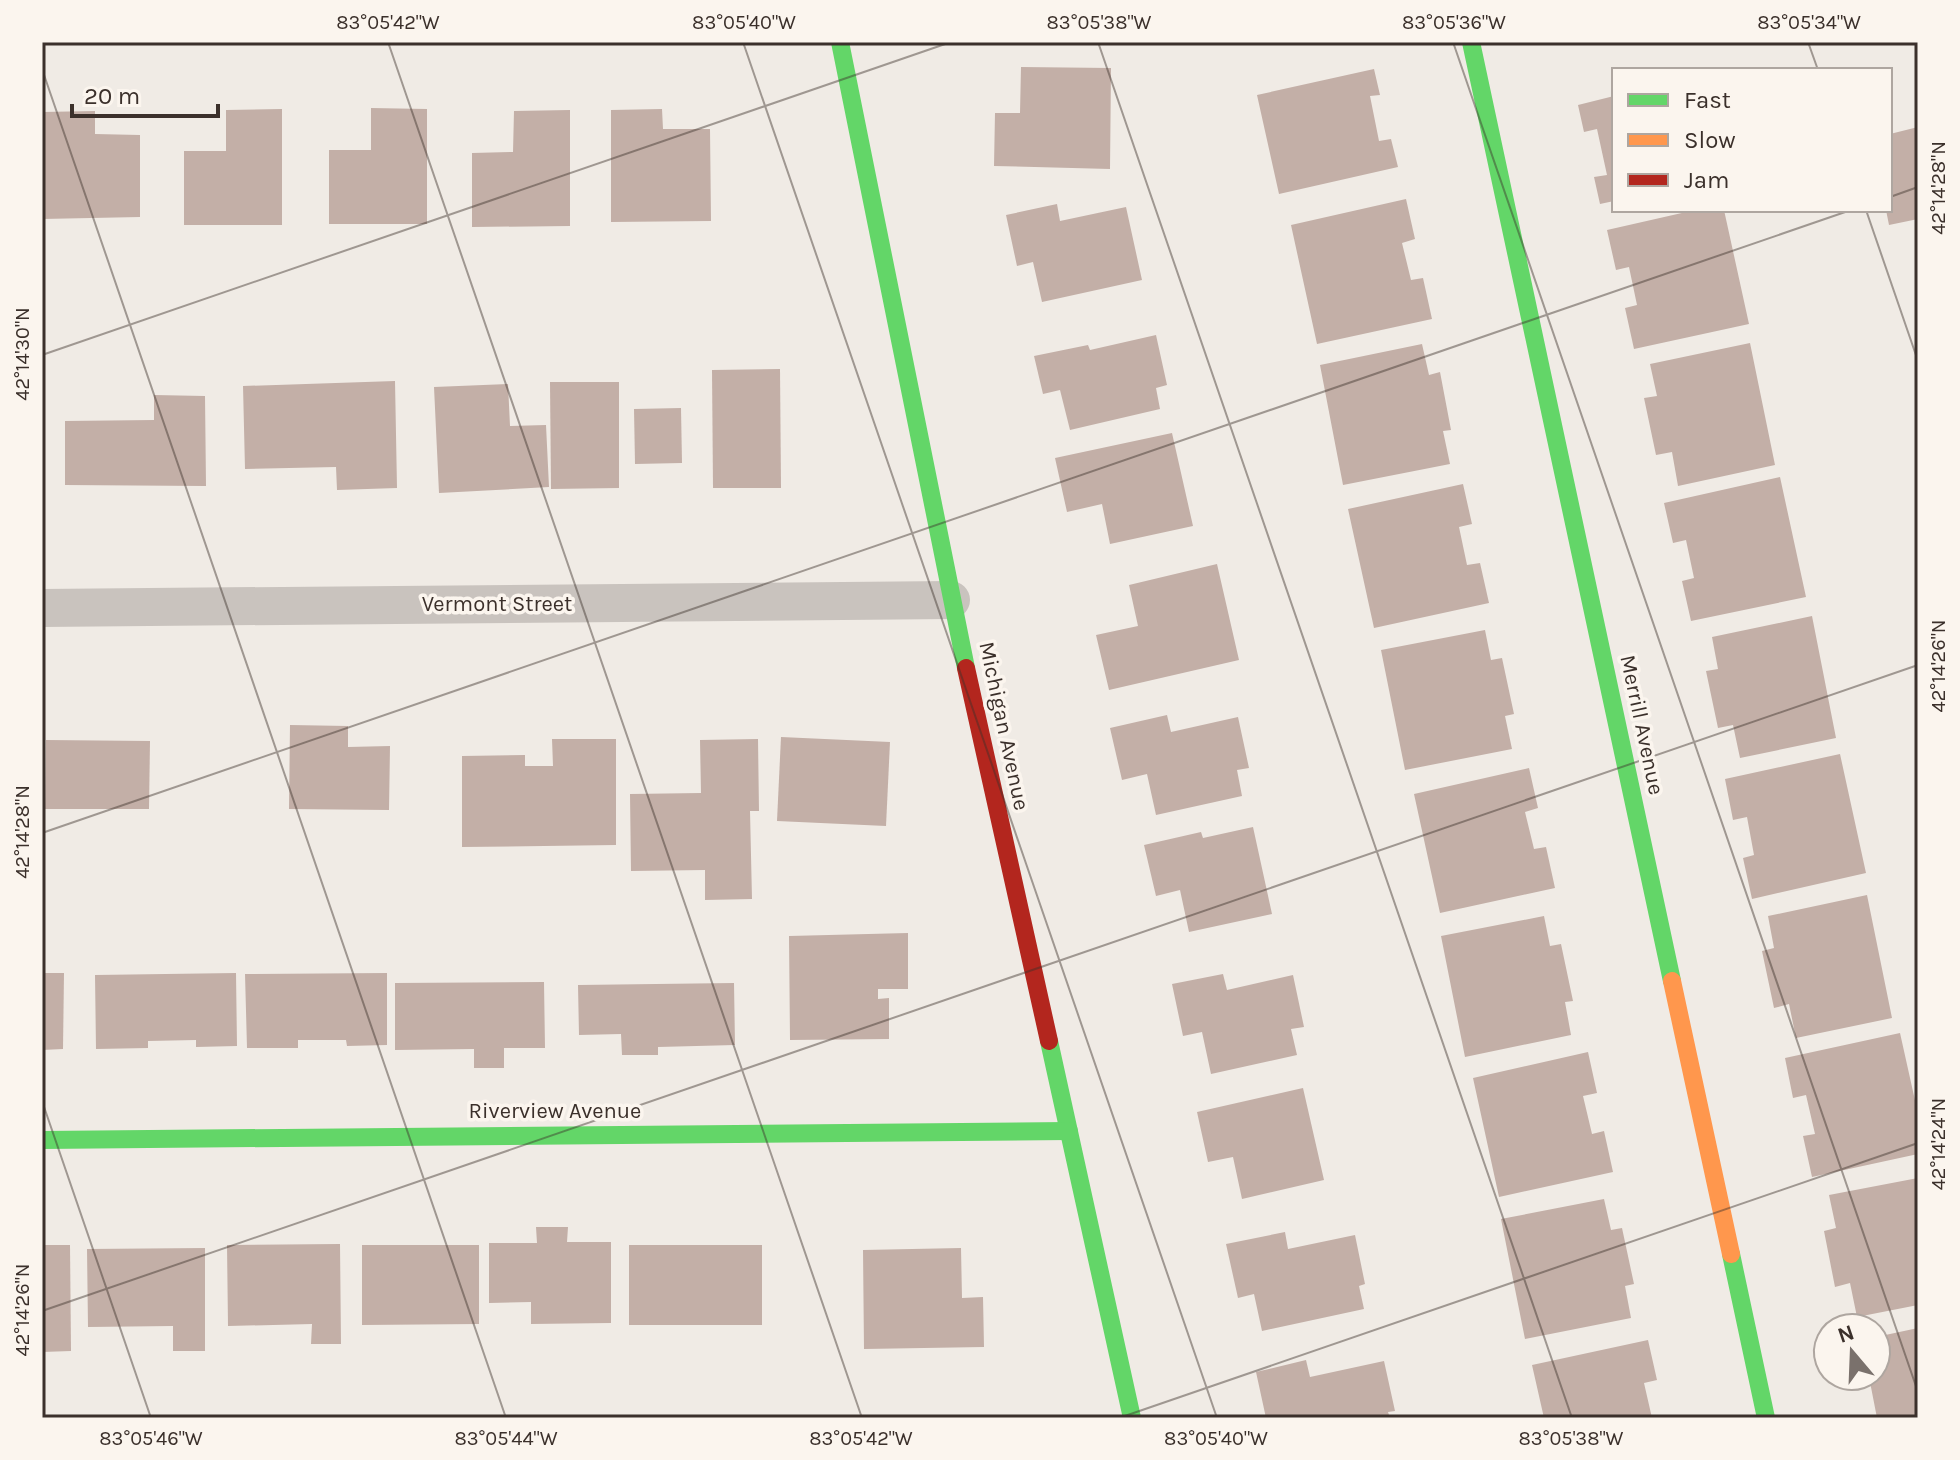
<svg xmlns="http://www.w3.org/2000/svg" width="1960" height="1460" font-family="Karla,sans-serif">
	<rect width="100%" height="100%" fill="#f0ebe5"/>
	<!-- building -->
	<g fill="#c3afa7">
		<polygon points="1021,67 1111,68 1110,169 994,166 995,113 1020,113"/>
		<polygon points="1374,69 1380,95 1370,96 1379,141 1391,139 1398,167 1279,194 1257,95"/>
		<polygon points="1614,96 1614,201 1600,204 1594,177 1607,175 1597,129 1584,132 1578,105"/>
		<polygon points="371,108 427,109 427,224 329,224 329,150 371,150"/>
		<polygon points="282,109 282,225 184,225 184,151 226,151 226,110"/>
		<polygon points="662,109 663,129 710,129 711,221 611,222 611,110"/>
		<polygon points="570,110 570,226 472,227 472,153 513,152 514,111"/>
		<polygon points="95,111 95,134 140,135 140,217 42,219 42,112"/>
		<polygon points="1918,127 1918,219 1889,225 1886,210 1890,210 1890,134"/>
		<polygon points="1406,199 1415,239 1402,243 1411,280 1423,278 1432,319 1317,344 1291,225"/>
		<polygon points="1057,204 1060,221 1126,207 1142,280 1042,302 1033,262 1017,266 1006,215"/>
		<polygon points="1695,210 1724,210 1749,324 1634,349 1625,308 1637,305 1629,267 1616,270 1607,230"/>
		<polygon points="1156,335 1167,385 1156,388 1160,409 1070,430 1060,390 1043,394 1034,356 1088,345 1090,350"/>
		<polygon points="1750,343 1775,465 1678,486 1672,452 1656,455 1644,398 1657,396 1650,364"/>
		<polygon points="1422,344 1429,375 1440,372 1451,430 1443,431 1450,464 1343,485 1320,365"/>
		<polygon points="780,369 781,488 713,488 712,370"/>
		<polygon points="395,381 397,488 337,490 336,467 245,469 243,386"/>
		<polygon points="550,382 619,382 619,488 551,489"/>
		<polygon points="508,384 510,426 546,425 549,487 439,493 434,387"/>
		<polygon points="154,395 205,396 206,486 65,485 65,421 154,420"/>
		<polygon points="681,408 682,463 635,464 634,409"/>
		<polygon points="1172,433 1193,526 1110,544 1102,504 1067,512 1055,458"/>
		<polygon points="1780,477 1806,597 1691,621 1682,581 1694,578 1686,540 1673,543 1664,503"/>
		<polygon points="1463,484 1472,524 1459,527 1467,565 1480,563 1489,603 1374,628 1348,509"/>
		<polygon points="1217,564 1239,660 1109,690 1096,635 1138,626 1129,585"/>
		<polygon points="1812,616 1836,738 1740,758 1733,725 1718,728 1706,671 1718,669 1712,637"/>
		<polygon points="1485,630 1491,660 1502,658 1514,714 1505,716 1512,749 1405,770 1381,650"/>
		<polygon points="1167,715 1171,732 1238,717 1249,768 1237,770 1242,796 1156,815 1147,774 1122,780 1110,728"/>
		<polygon points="290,725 348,726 348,747 390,746 389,810 289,809"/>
		<polygon points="781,737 890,742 886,826 777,821"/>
		<polygon points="552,739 616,739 616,845 462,847 462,756 525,755 525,766 553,766"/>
		<polygon points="758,739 759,811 750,811 752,899 705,900 705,870 631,871 630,794 701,793 700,740"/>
		<polygon points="46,740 150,741 149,809 45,809"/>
		<polygon points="1840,754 1866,873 1752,899 1743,858 1754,855 1747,817 1733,820 1725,779"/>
		<polygon points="1529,768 1538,808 1525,812 1534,849 1546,847 1555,888 1440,913 1414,794"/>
		<polygon points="1253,827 1272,914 1189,932 1180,890 1156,896 1144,845 1201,832 1203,838"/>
		<polygon points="1867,895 1892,1018 1796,1038 1789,1004 1774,1008 1762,951 1774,948 1768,916"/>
		<polygon points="1544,916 1550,946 1561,944 1573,1001 1565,1002 1571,1035 1465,1057 1441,936"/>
		<polygon points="908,933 908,989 878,989 878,999 889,998 889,1039 790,1040 789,936"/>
		<polygon points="42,973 64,973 63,1049 42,1050"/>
		<polygon points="236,973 237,1046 196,1047 196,1040 148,1041 148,1048 96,1049 95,975"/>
		<polygon points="387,973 387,1045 347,1046 346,1040 298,1040 298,1048 247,1048 245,974"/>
		<polygon points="1223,974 1227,990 1293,975 1304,1027 1291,1029 1297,1055 1211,1074 1202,1032 1183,1036 1172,984"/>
		<polygon points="544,982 545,1048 504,1048 504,1068 474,1068 474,1049 395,1050 395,983"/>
		<polygon points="734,983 735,1045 658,1047 658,1055 622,1055 621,1034 579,1035 578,985"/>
		<polygon points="1900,1033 1918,1114 1918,1154 1812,1177 1803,1136 1815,1134 1806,1095 1793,1098 1785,1058"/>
		<polygon points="1588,1052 1597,1093 1583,1096 1592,1134 1604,1131 1613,1172 1499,1197 1473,1078"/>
		<polygon points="1303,1088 1324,1180 1242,1199 1233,1157 1208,1162 1197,1112"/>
		<polygon points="1918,1178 1918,1305 1857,1317 1850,1283 1835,1287 1824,1231 1836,1228 1829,1195"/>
		<polygon points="1604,1199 1611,1230 1622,1228 1634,1284 1625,1286 1631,1318 1525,1339 1501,1219"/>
		<polygon points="536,1227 568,1227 567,1242 611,1242 611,1323 531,1324 531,1302 489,1303 489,1243 537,1243"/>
		<polygon points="1285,1232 1288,1249 1355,1235 1365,1284 1359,1286 1364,1309 1262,1331 1254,1294 1238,1298 1226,1244"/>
		<polygon points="340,1244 341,1344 311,1344 312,1324 228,1326 227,1245"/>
		<polygon points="42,1245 70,1245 71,1351 42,1352"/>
		<polygon points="362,1245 479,1245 479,1324 362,1325"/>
		<rect x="629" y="1245" width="133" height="80"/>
		<polygon points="205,1248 205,1351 173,1351 173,1326 88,1327 87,1249"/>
		<polygon points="961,1248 962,1298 983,1297 984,1347 864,1349 863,1250"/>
		<polygon points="1918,1328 1918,1418 1877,1418 1870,1382 1857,1384 1855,1376 1876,1376 1876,1337"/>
		<polygon points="1648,1340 1657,1380 1644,1383 1652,1418 1544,1418 1532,1365"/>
		<polygon points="1306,1360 1310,1377 1384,1361 1395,1411 1388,1412 1390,1418 1266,1418 1256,1372"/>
	</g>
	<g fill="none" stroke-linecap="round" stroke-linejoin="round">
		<!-- street -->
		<polyline stroke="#c9c3be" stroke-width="38" points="42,608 951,600"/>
		<!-- fast -->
		<g stroke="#63d668" stroke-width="18">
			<polyline points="840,42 966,668"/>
			<polyline points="1471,42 1672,981"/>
			<polyline points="1049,1041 1132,1418"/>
			<polyline points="42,1140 1069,1131"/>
			<polyline points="1731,1254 1766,1418"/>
		</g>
		<!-- slow -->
		<polyline stroke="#ff974d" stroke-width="18" points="1672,981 1731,1254"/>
		<!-- jam -->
		<polyline stroke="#b3261e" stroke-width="18" points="966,668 1049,1041"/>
	</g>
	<!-- ticks -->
	<path fill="none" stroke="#3b302b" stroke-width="2" stroke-opacity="0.45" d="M388 42 862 1418M743 42 1217 1418M1098 42 1572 1418M1453 42 1918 1392M1808 42 1818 70M42 69 506 1418M1890 197 1918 187M1866 210 1918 361M42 355 951 42M42 833 1851 210M42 1101 151 1418M42 1311 1918 665M1119 1418 1918 1143"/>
	<g text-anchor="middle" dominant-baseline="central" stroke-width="7" stroke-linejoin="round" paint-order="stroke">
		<!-- street labels -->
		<g font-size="22" fill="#3b302b" stroke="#fbf5ee">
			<text x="497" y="604">Vermont Street</text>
			<text transform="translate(1642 725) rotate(78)">Merrill Avenue</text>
			<text transform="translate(1004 726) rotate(78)">Michigan Avenue</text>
			<text x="555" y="1111">Riverview Avenue</text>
		</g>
	</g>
	<!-- border -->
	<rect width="1960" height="1460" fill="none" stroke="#fbf5ee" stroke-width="88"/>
	<!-- legend -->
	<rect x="1612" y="68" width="280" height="144" fill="#fbf5ee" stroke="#aea6a0" stroke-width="2"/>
	<rect x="1628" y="94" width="40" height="12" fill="#63d668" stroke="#aea6a0" stroke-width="2"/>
	<text x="1684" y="108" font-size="24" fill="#3b302b">Fast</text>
	<rect x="1628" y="134" width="40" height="12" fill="#ff974d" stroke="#aea6a0" stroke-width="2"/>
	<text x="1684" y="148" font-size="24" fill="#3b302b">Slow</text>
	<rect x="1628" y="174" width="40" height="12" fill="#b3261e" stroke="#aea6a0" stroke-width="2"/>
	<text x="1684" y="188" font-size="24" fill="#3b302b">Jam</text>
	<!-- north arrow -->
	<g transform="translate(1852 1352) rotate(341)"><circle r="38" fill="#fbf5ee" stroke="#aea6a0" stroke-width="2"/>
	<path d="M0-6L14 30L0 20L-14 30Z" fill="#7a716c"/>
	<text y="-12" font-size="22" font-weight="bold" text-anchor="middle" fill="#3b302b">N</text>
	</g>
	<!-- scale -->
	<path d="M72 104v12h146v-12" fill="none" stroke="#3b302b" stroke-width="4"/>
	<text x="84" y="104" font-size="24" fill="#3b302b" stroke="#fbf5ee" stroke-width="6" paint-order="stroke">20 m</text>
	<rect x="44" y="44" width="1872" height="1372" fill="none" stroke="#3b302b" stroke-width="3"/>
	<g font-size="20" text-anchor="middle" fill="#3b302b">
		<text x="388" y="29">83°05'42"W</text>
		<text x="744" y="29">83°05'40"W</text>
		<text x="1099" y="29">83°05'38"W</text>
		<text x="1454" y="29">83°05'36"W</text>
		<text x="1809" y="29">83°05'34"W</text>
		<text transform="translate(1938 188) rotate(-90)" y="7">42°14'28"N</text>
		<text transform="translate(22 354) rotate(-90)" y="7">42°14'30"N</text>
		<text transform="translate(1938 666) rotate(-90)" y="7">42°14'26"N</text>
		<text transform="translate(22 832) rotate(-90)" y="7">42°14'28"N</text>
		<text transform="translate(1938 1144) rotate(-90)" y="7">42°14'24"N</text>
		<text transform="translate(22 1310) rotate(-90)" y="7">42°14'26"N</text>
		<text x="151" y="1445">83°05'46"W</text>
		<text x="506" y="1445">83°05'44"W</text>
		<text x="861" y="1445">83°05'42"W</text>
		<text x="1216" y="1445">83°05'40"W</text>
		<text x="1571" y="1445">83°05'38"W</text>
	</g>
</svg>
